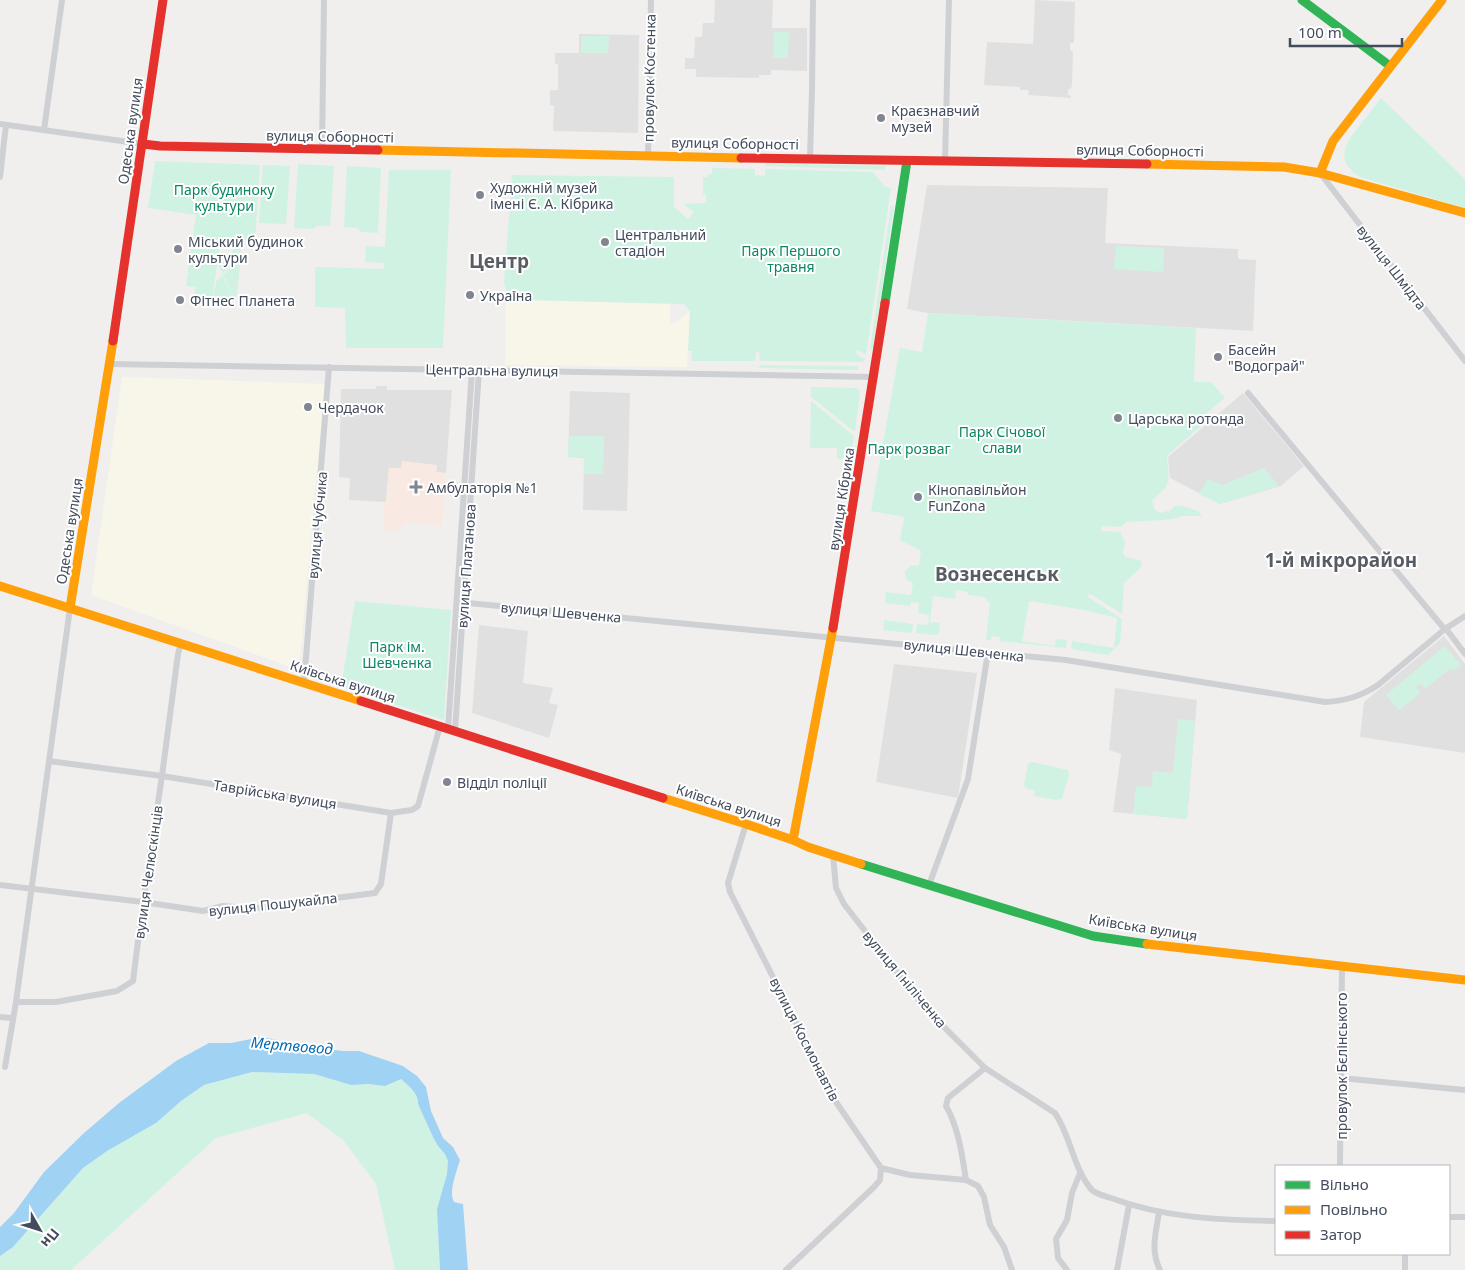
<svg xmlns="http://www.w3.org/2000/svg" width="1465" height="1270" font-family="'Noto Sans',sans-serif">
	<rect width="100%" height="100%" fill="#f0efee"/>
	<!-- commercial -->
	<g fill="#f8f6e8">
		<polygon points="506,290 525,300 670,304 670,323 675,323 690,311 687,367 505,365"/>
		<polygon points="122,377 325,384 299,670 91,595"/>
	</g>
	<!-- education -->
	<g fill="#e1e0e1">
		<polygon points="715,0 773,0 772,28 807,28 807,71 771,70 771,75 759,75 759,78 696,77 696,69 685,69 685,58 694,58 695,37 702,37 703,23 714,23"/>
		<polygon points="1035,0 1075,2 1074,43 1070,43 1070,50 1073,52 1072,85 1071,88 1068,90 1068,95 1071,96 1071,98 1028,95 1029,90 1020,90 1020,87 984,85 987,42 1033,44"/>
		<polygon points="579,34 639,35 638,133 553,131 554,106 550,105 550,90 558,90 558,64 555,64 555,53 579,53"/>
		<polygon points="927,185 1108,188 1105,243 1238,249 1238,259 1256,260 1253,331 928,313 907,309"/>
		<polygon points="376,386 387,386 387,390 452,390 446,473 436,472 437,465 401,468 389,468 386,502 349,500 350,478 339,477 341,389 376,389"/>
		<polygon points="570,391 630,393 627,511 583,510 584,458 568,457"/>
		<polygon points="1243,393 1304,466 1281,486 1220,504 1170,478 1168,457"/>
		<polygon points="479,625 528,631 523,683 553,688 549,703 558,705 549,738 472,713"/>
		<polygon points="1444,636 1465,664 1465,753 1360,737 1364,702"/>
		<polygon points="894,664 977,673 958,798 876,782"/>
		<polygon points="1115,688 1197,700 1187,819 1113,812 1121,754 1109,750"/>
	</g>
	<!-- medical -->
	<polygon fill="#f8e9e3" points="402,461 437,465 436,472 446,473 442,526 405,522 403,529 388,532 385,527 383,510 384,502 386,502 389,468 401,468"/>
	<!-- green -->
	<g fill="#d0f2e3">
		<polygon points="774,32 789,32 788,58 773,58"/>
		<polygon points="581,36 609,36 608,53 581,53"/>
		<polygon points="1381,98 1465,179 1465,208 1360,177 1354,173 1347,165 1344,156 1345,148 1350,138"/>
		<polygon points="155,161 260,165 255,241 242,240 240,255 223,274 219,266 219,262 231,263 233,246 222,244 223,238 221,238 212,299 194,297 195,287 186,286 196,215 148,208"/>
		<polygon points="765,163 885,166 885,170 765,166"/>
		<polygon points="298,164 334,166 330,226 317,226 313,229 294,228"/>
		<polygon points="263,165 290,166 286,224 259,223"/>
		<polygon points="347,166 381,168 378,233 361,232 357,228 344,227"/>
		<polygon points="712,168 755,169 755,175 765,176 765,169 873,172 885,187 891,188 866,355 858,350 855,352 858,355 865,359 863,362 760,361 759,351 756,352 755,361 691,361 692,351 688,351 690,311 684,304 525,300 506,290 504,283 512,175 674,177 674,207 688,219 694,212 683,204 706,203 706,195 703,194 703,177 707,177 708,174 712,174"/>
		<polygon points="389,170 451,170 443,348 346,348 345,308 315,307 315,267 384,269 384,263 365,262 366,246 385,247"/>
		<polygon points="891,206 894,206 873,349 870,349"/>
		<polygon points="1116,246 1164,248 1163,272 1114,269"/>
		<polygon points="241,257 236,300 223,275"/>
		<polygon points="222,275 236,301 213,299 216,282"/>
		<path d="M928 313 1196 328 1194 382H1211L1225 398 1203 416 1206 417 1202 425 1167 456C1169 483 1173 483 1151 501L1153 502 1155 510 1160 513 1171 510 1175 506H1183L1198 511 1202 516H1183L1173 519 1163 520 1126 522 1121 527 1102 526 1101 531 1121 532V535L1125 542 1123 553 1125 557 1142 561 1141 567 1124 583 1122 614 1089 593 1088 597 1122 619 1120 643 1108 655 1071 649 1072 641 1114 648 1117 618 1084 610 1029 601 1022 641 1055 646 1056 639 1067 640 1066 648 999 641 1000 637 992 636 991 640H986L990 603 984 597 968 595V592L956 590 955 599 933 596 930 622 940 623 939 632 937 635 916 633 917 624 928 625 929 615 918 613 919 603 911 602 910 606 885 603 886 592 911 595 913 583 906 579 905 572 910 566 919 565 921 551 900 540 904 517 871 511 900 348 922 352Z"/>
		<polygon points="760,365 858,366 858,370 759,368"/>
		<polygon points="811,387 856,388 860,390 860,393 855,432 811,397"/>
		<polygon points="811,401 854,436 851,459 837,459 837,448 810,448"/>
		<polygon points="569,436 604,436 603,474 584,474 584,457 568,457"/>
		<polygon points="1264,468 1279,486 1220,504 1199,494 1208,479 1223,485"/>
		<polygon points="355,601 451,610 444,720 341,687"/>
		<polygon points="884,620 913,624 912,633 883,630"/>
		<polygon points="1445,646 1461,665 1454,671 1451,668 1425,689 1421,684 1416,687 1421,693 1399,710 1386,695"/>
		<polygon points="1178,719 1195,721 1187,819 1133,814 1136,786 1152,787 1153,771 1173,773"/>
		<polygon points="1032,762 1068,770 1069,774 1062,799 1057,800 1034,796 1035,791 1025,788 1024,784 1028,764"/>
		<path d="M252 1072 314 1074 351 1085 368 1084 385 1086 401 1079C408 1087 419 1093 418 1104L438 1146 445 1154 448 1161 447 1174 437 1209 440 1270H395L376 1184 344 1141 307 1113 216 1138 71 1270H0V1256L13 1247 83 1168 107 1151 156 1123 181 1101 204 1085Z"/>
	</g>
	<!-- water -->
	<path fill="#a0d2f4" d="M261 1037 290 1042 310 1047 343 1051H359L403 1066 417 1076 426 1087 431 1111 443 1138 453 1147 460 1160C457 1171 448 1191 454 1202L463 1204 468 1270H440L437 1209 447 1174 448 1161 445 1154 438 1146 433 1137 418 1104C419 1093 408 1086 401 1079L385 1086 368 1084 351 1085 314 1074 252 1072 204 1085 181 1101 156 1123 107 1151 83 1168 13 1247 0 1256V1227L14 1213 44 1172 84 1133 119 1103 176 1061 209 1043H231Z"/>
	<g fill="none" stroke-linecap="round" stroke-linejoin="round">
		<!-- street -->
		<g stroke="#cfd0d4" stroke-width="6">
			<polyline points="0,124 143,144"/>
			<polyline points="44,130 62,0"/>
			<polyline points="322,150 324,0"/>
			<polyline points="648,155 651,0"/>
			<polyline points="810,158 812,90 813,0"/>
			<polyline points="945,161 949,0"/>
			<polyline points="1320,173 1465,361"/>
			<polyline points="0,177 6,125"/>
			<polyline points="110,364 875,377"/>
			<polyline points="1248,393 1442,626 1447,630 1465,654"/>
			<path d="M457 602 1066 660 1325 702C1346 701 1361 696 1378 685L1445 629 1465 616"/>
			<polyline points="304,683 329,367"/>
			<polyline points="448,729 472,370"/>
			<polyline points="455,731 479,370"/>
			<polyline points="49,761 162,776 391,813 412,810 418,806 440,726"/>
			<polyline points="746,824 728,883 730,892 836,1102 881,1168 910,1175 966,1180 978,1186 984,1197 990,1225 1004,1247 1012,1270"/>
			<path d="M833 855 836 888 844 904 924 1007 985 1068 1055 1113C1071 1137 1073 1167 1091 1189 1095 1194 1105 1196 1111 1198 1164 1218 1220 1220 1276 1221"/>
			<polyline points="0,885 143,902 203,911 223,906 236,907 249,909 375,893 381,884 391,813"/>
			<polyline points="929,885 968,779 988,652"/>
			<polyline points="16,1002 56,1002 117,991 133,981 143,902 162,776 178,654 181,643"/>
			<polyline points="0,1017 12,1018"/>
			<polyline points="5,1067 16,1002 70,608"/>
			<polyline points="1341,1078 1465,1090"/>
			<polyline points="1340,1166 1342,966"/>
			<path d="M966 1180C962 1155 959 1129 946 1106L948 1098 985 1068"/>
			<path d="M1159 1212C1156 1233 1150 1250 1160 1270"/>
			<polyline points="1449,1217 1465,1217"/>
			<polyline points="786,1270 874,1187 880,1180 881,1168"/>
			<polyline points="1067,1270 1058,1258 1056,1239 1067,1220 1072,1193 1080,1173"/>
			<polyline points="1117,1270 1129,1205"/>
			<polyline points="1405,1270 1405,1254"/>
		</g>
		<!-- fast -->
		<g stroke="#30b455" stroke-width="9">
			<polyline points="1302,0 1390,66"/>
			<polyline points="885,303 907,161"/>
			<polyline points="861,864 1093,936 1147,944"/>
		</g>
		<!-- slow -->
		<g stroke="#ff9f0a" stroke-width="9">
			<polyline points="378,150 741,158"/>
			<polyline points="1147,164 1284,167 1320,173 1465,213"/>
			<polyline points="1320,173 1333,141 1442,0"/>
			<polyline points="0,586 361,701"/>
			<polyline points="70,608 113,341"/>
			<polyline points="663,798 746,824 793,840 808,847 861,864"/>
			<polyline points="793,840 833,628"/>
			<polyline points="1147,944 1465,980"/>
		</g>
		<!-- jam -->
		<g stroke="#e5322d" stroke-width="9">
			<polyline points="143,144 160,146 378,150"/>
			<polyline points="741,158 1147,164"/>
			<polyline points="113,341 163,0"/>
			<polyline points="833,628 885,303"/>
			<polyline points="361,701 663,798"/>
		</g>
	</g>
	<!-- markers -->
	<g fill="#808590" stroke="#fff" stroke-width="2">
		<circle cx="881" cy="118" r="5"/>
		<circle cx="480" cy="195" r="5"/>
		<circle cx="605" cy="242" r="5"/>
		<circle cx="178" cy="249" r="5"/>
		<circle cx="470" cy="295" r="5"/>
		<circle cx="180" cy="300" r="5"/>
		<circle cx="1218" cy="357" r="5"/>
		<circle cx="308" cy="407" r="5"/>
		<circle cx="1118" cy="418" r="5"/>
		<path d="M413.5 479.5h5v5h5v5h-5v5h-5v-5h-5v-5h5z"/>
		<circle cx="918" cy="497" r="5"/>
		<circle cx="447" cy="782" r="5"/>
	</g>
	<g text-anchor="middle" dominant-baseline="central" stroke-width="4" stroke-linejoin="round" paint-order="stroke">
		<!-- street labels -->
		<g font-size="14" fill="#434c5d" stroke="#fff">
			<text transform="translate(649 78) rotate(-89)">провулок Костенка</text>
			<text transform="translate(130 131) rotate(-82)">Одеська вулиця</text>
			<text transform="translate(330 136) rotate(1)">вулиця Соборності</text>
			<text transform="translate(735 143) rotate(1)">вулиця Соборності</text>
			<text transform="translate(1140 150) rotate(1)">вулиця Соборності</text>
			<text transform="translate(1392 267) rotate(52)">вулиця Шмідта</text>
			<text transform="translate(492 370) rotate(1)">Центральна вулиця</text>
			<text transform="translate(841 499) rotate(-81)">вулиця Кібрика</text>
			<text transform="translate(317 525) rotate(-85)">вулиця Чубчика</text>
			<text transform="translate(69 531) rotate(-81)">Одеська вулиця</text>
			<text transform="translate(466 566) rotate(-86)">вулиця Платанова</text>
			<text transform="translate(561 612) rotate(5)">вулиця Шевченка</text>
			<text transform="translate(964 650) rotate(6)">вулиця Шевченка</text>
			<text transform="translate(343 681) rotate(18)">Київська вулиця</text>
			<text transform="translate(275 794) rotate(9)">Таврійська вулиця</text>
			<text transform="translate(729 805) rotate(18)">Київська вулиця</text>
			<text transform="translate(148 872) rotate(-82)">вулиця Челюскінців</text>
			<text transform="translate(273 904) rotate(-6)">вулиця Пошукайла</text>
			<text transform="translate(1143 927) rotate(9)">Київська вулиця</text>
			<text transform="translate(905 979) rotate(50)">вулиця Гніліченка</text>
			<text transform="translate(805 1039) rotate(63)">вулиця Космонавтів</text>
			<text transform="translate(1341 1066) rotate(-90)">провулок Бєлінського</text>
		</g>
		<!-- poi labels -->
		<g font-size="14" fill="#434c5d" stroke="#fff" text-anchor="start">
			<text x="891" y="110">Краєзнавчий<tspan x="891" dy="16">музей</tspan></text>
			<text x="490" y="187">Художній музей<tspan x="490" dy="16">імені Є. А. Кібрика</tspan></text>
			<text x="615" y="234">Центральний<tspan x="615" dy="16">стадіон</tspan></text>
			<text x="188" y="241">Міський будинок<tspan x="188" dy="16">культури</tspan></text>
			<text x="480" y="295">Україна</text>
			<text x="190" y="300">Фітнес Планета</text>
			<text x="1228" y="349">Басейн<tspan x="1228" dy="16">"Водограй"</tspan></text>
			<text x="318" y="407">Чердачок</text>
			<text x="1128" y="418">Царська ротонда</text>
			<text x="427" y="487">Амбулаторія №1</text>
			<text x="928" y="489">Кінопавільйон<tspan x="928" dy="16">FunZona</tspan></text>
			<text x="457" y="782">Відділ поліції</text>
		</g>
		<!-- park labels -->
		<g font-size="14" fill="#0c8762" stroke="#fff">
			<text x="224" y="189">Парк будиноку<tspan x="224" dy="16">культури</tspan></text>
			<text x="791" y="250">Парк Першого<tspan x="791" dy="16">травня</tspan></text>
			<text x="1002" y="431">Парк Січової<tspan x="1002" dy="16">слави</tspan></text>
			<text x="909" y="448">Парк розваг</text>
			<text x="397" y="646">Парк ім.<tspan x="397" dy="16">Шевченка</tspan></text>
		</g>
		<!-- water labels -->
		<g font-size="15" font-style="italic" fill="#006ab4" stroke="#fff">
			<text transform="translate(292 1045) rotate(5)">Мертвовод</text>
		</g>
		<!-- district labels -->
		<g font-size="19" font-weight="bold" fill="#595c63" stroke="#fff">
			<text x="499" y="261">Центр</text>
			<text x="1341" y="560">1-й мікрорайон</text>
			<text x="997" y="574">Вознесенськ</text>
		</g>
	</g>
	<!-- legend -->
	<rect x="1275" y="1165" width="175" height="90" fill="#ffffff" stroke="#b4b7be"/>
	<rect x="1285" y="1181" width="25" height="8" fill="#30b455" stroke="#b4b7be"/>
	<text x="1320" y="1190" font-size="15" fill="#434c5d">Вільно</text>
	<rect x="1285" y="1206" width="25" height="8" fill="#ff9f0a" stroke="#b4b7be"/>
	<text x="1320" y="1215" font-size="15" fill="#434c5d">Повільно</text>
	<rect x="1285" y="1231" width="25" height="8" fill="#e5322d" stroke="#b4b7be"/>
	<text x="1320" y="1240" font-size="15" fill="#434c5d">Затор</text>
	<!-- north arrow -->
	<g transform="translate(40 1230) rotate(129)" stroke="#ffffff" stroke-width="4" paint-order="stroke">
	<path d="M0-4L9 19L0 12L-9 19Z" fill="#434c5d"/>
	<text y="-8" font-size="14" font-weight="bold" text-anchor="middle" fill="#434c5d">Пн</text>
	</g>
	<!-- scale -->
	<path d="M1290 38v8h112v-8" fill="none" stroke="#434c5d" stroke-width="2.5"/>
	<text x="1298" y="38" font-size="15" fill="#434c5d" stroke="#ffffff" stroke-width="4" paint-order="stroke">100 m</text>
</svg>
